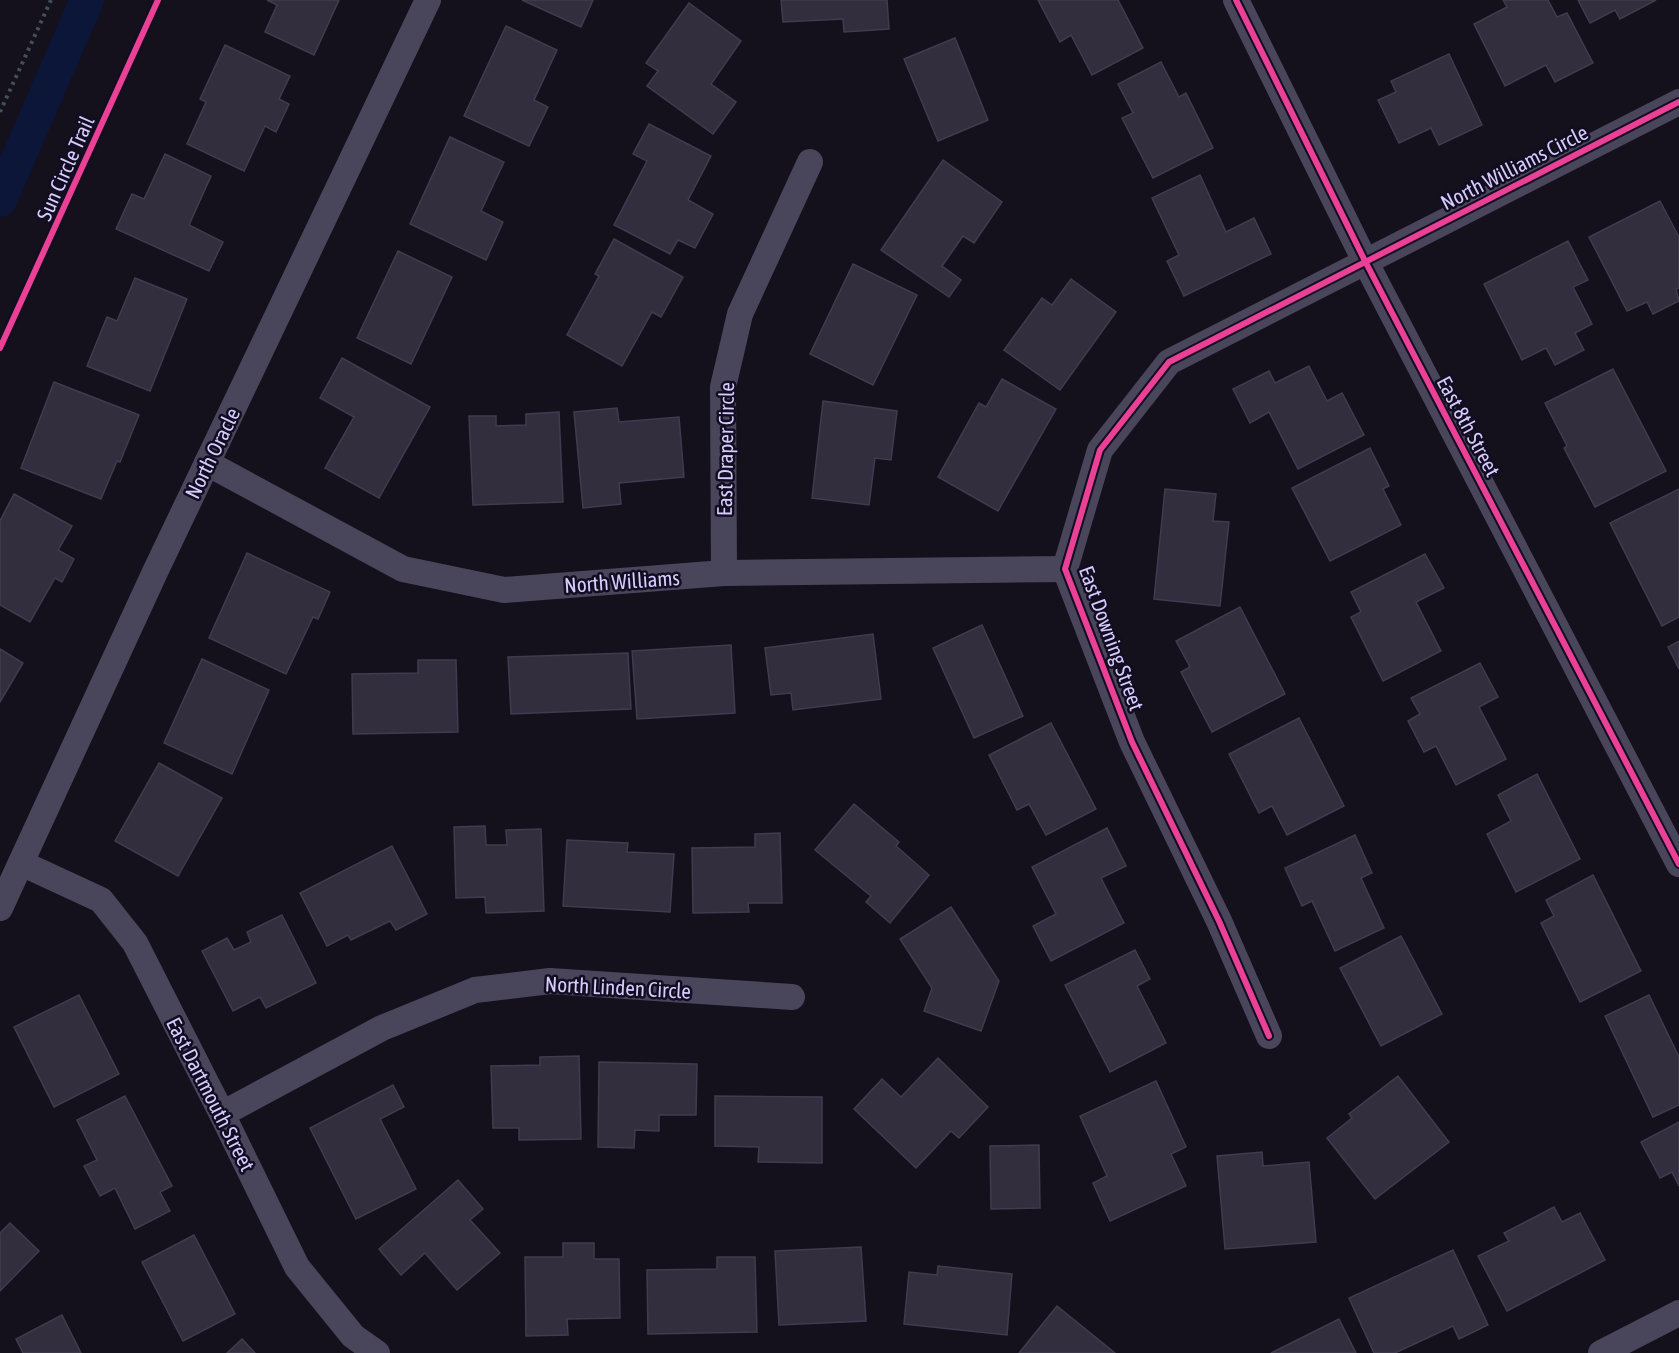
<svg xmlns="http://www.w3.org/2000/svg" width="1679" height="1353" font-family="'Asap Condensed',sans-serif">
	<rect width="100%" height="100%" fill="#14111c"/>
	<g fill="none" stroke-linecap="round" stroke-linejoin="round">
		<!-- canal -->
		<polyline stroke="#0b1639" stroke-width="34" points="0,200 87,0"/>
	</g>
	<!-- building -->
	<g fill="#322e3e" stroke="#413b4f" stroke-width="1.5">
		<polygon points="267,0 339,0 314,55 265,32 277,5"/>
		<polygon points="522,0 593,0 581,27"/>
		<polygon points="781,0 887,0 889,29 844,32 843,19 783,22"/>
		<polygon points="1038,0 1118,0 1143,48 1092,75 1071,35 1060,42"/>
		<polygon points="1503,0 1548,0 1557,17 1567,13 1593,63 1555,82 1546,65 1505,86 1474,24 1507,7"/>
		<polygon points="1578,0 1656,0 1620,19 1615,10 1590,23"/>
		<polygon points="689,3 741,41 711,84 736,102 713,134 647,86 658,71 646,63"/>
		<polygon points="506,26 557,50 534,100 548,107 529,146 464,116"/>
		<polygon points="955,38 988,120 938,141 904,59"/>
		<polygon points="225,45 290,76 279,99 289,104 276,132 265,126 244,171 187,144 206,102 200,99"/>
		<polygon points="1449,54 1482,125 1439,145 1431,128 1399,143 1378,100 1396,92 1391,81"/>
		<polygon points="1161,62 1179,97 1186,93 1213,148 1153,178 1122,118 1133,113 1118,84"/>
		<polygon points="649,124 711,156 688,200 713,214 695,248 678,240 670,254 614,225 647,161 633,154"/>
		<polygon points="450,137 504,162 481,211 503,222 486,260 410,224"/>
		<polygon points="165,154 211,176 189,225 223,242 209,271 116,229 132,194 144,199"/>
		<polygon points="943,160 1002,202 974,243 963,236 942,266 961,280 949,297 881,250"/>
		<polygon points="1200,175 1226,232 1254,218 1271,254 1184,296 1167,261 1179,255 1152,198"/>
		<polygon points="1660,201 1679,237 1679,288 1676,289 1679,301 1653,314 1647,302 1627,311 1589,237"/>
		<polygon points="614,239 683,277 661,317 652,312 622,366 567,335 599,276 595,274"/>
		<polygon points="1568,241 1588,280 1573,287 1592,324 1575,333 1584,350 1555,365 1546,348 1522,360 1484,284"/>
		<polygon points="398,251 452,277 411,364 357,338"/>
		<polygon points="853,264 917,295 873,385 810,354"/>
		<polygon points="135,278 187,299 150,391 87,366 107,317 117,321"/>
		<polygon points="1071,279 1116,312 1060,390 1004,350 1042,298 1052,305"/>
		<polygon points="342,358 430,407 379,498 325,468 354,417 320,398"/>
		<polygon points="1309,366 1327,401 1342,393 1364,435 1298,469 1269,412 1250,423 1233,389 1269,371 1275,383"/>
		<polygon points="1613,369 1666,471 1595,507 1564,448 1567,446 1545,403"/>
		<polygon points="1002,379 1056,409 998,511 938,477 979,403 986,407"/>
		<polygon points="54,382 139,415 120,462 117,461 101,499 21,468"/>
		<polygon points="823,401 897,411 891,460 875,458 869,505 812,498"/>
		<polygon points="617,408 619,422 679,417 684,477 619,483 621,504 583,508 574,412"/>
		<polygon points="559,412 563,502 473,505 469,416 496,416 496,426 526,425 526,414"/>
		<polygon points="1370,448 1389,486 1383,489 1401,525 1330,561 1292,488"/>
		<polygon points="1165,489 1216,494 1213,521 1229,522 1220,606 1154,599"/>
		<polygon points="1679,489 1679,617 1662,626 1610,523"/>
		<polygon points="14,494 72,526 58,550 74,559 62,582 55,578 30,622 0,605 0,521"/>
		<polygon points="247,553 330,592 318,619 313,617 286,674 209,638"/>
		<polygon points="1425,554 1444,588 1416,602 1441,651 1383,681 1351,617 1361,612 1351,592"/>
		<polygon points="1240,607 1285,694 1212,732 1181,672 1190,667 1176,641"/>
		<polygon points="982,625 1023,716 974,738 933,648"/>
		<polygon points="873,634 881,699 793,710 791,693 771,695 765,648"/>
		<polygon points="1679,641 1679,669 1668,647"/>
		<polygon points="731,645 735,713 637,719 632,651"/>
		<polygon points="0,649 23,663 0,702"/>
		<polygon points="628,653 631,709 511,714 508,657"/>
		<polygon points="202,659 269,690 232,774 164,743"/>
		<polygon points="418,660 456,660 458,732 353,734 352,674 418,673"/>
		<polygon points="1480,663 1498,697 1479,707 1506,759 1456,785 1436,746 1424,752 1408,721 1420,714 1411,698"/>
		<polygon points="1299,718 1344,806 1287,835 1272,806 1259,813 1229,754"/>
		<polygon points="1051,723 1096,809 1046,835 1029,804 1017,810 989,755"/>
		<polygon points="159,763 222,798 178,876 115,841"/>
		<polygon points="1537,774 1580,859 1516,892 1487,834 1511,821 1498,795"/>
		<polygon points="854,804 899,842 896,846 929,875 890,923 866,902 871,896 815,850"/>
		<polygon points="485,826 486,845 507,845 506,830 541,829 544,911 486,913 485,897 456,898 454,827"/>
		<polygon points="1107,828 1126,866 1101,878 1124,923 1051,961 1033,926 1056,914 1032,867"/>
		<polygon points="780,833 782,903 748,903 749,912 693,913 692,848 755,847 755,834"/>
		<polygon points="1355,835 1372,873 1361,878 1384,928 1335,951 1312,901 1302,906 1285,868"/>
		<polygon points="567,840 628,843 627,852 674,854 670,912 563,906"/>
		<polygon points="392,846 427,914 396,930 390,921 351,940 348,935 327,946 300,893"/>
		<polygon points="1593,875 1641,971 1580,1002 1541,923 1554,916 1546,900"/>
		<polygon points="951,907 999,981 981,1031 924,1011 932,988 900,939"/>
		<polygon points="282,915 316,983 266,1008 260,997 233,1011 202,951 227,938 234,950 251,942 247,932"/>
		<polygon points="1401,936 1442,1014 1381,1046 1340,968"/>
		<polygon points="1135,950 1150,979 1137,986 1166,1043 1110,1072 1065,985"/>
		<polygon points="79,995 119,1074 54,1107 14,1027"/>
		<polygon points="1649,995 1679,1057 1679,1105 1653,1117 1605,1016"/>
		<polygon points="579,1056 581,1139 519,1140 519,1128 493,1128 491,1066 540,1065 540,1057"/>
		<polygon points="938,1058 988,1107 959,1138 951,1131 916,1168 854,1109 882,1079 901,1097"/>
		<polygon points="599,1062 697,1064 696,1115 659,1115 659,1131 635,1130 634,1148 598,1147"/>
		<polygon points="1398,1076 1449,1142 1375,1199 1327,1138 1352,1118 1349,1114"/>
		<polygon points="1156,1081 1186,1147 1171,1154 1186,1186 1110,1221 1093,1183 1107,1176 1080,1116"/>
		<polygon points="393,1085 404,1107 380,1119 416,1189 356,1219 310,1128"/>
		<polygon points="125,1096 172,1186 160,1192 170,1211 135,1229 115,1188 100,1196 84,1166 97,1160 77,1120"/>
		<polygon points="715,1096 822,1097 822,1163 758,1162 759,1147 715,1146"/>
		<polygon points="1679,1122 1679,1186 1672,1172 1660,1178 1641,1142"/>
		<polygon points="1039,1145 1040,1208 991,1209 990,1146"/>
		<polygon points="1262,1152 1263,1166 1309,1162 1316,1242 1225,1249 1217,1156"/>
		<polygon points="458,1180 483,1209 470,1220 500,1253 457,1290 425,1253 401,1275 379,1249"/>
		<polygon points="1554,1207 1562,1222 1580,1213 1605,1260 1507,1311 1478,1256 1509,1241 1504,1233"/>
		<polygon points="10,1223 39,1251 0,1291 0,1233"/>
		<polygon points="194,1235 235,1314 183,1341 142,1262"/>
		<polygon points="563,1243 594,1243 594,1259 619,1259 620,1318 567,1319 568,1335 526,1336 525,1257 563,1257"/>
		<polygon points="861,1247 866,1321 779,1325 775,1251"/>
		<polygon points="1453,1250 1488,1325 1459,1339 1453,1326 1395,1353 1374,1353 1349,1298"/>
		<polygon points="717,1257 755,1257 757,1332 648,1334 647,1270 717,1269"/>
		<polygon points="938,1266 1012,1274 1007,1335 904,1324 909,1272 937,1275"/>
		<polygon points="1057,1306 1115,1353 1019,1353"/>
		<polygon points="62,1315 81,1353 23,1353 16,1339"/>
		<polygon points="1339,1319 1356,1353 1271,1353"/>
		<polygon points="242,1339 255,1353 227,1353"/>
	</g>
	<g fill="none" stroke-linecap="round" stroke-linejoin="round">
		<!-- path -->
		<polyline stroke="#444e5d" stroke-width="4" stroke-dasharray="3 4.5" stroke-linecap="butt" points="0,112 51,0"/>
		<!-- street -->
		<g stroke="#49465c" stroke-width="26">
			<polyline points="1236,0 1365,261 1679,864"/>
			<polyline points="207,463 403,569 504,590 724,573 1065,569"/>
			<polyline points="724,573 723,387 740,314 810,162"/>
			<polyline points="21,863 101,900 135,943 222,1114 297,1267 353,1336 377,1353"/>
			<polyline points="0,908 155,572 428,0"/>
			<polyline points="1269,1036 1219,921 1132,742 1065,569 1100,450 1169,362 1679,102"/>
			<polyline points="222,1114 382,1028 475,990 550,981 792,997"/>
			<polyline points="1601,1353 1679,1313"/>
		</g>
		<!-- cycleway casing -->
		<g stroke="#120d20" stroke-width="10">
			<g id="cycleway">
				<polyline points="1236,0 1365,261 1679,864"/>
				<polyline points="0,348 158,0"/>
				<polyline points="1269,1036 1219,921 1132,742 1065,569 1100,450 1169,362 1679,102"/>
			</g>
		</g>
		<!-- cycleway -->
		<use href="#cycleway" stroke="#ea4096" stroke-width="6"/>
	</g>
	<g text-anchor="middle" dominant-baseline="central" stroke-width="5" stroke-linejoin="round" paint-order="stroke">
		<!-- street labels -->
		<g font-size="21" fill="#d7ccfe" stroke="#120d20">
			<text transform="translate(1514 167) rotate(-27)">North Williams Circle</text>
			<text transform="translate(65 168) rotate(-66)">Sun Circle Trail</text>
			<text transform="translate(1469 426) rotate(62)">East 8th Street</text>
			<text transform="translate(725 449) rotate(-89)">East Draper Circle</text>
			<text transform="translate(212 453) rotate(-64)">North Oracle</text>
			<text transform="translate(622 581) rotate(-4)">North Williams</text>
			<text transform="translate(1112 638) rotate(70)">East Downing Street</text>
			<text transform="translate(618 987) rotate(3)">North Linden Circle</text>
			<text transform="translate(211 1094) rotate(63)">East Dartmouth Street</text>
		</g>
	</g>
</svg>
